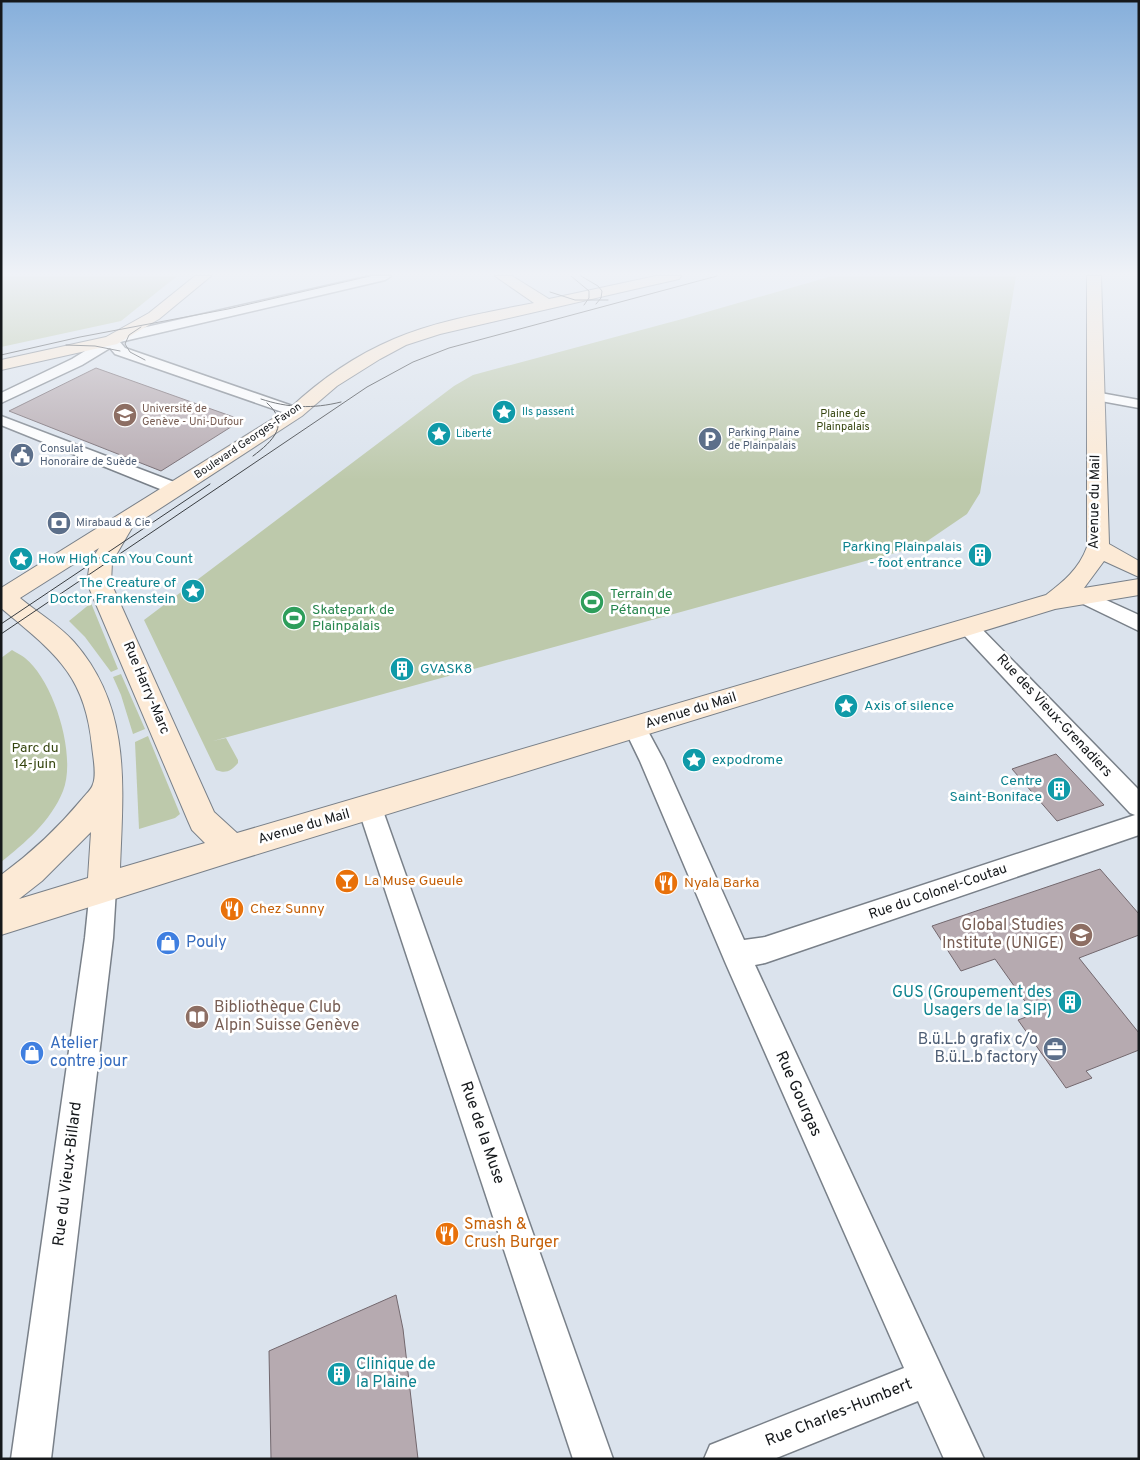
<svg xmlns="http://www.w3.org/2000/svg" width="1140" height="1460" font-family="Overpass,sans-serif">
	<rect width="100%" height="100%" fill="#dbe3ed"/>
	<!-- green -->
	<g fill="#bdc9ab">
		<polygon points="1,276 177,276 121,321 1,347"/>
		<path d="M832 276H1016L980 493 967 514 920 546 213 741 226 738 238 760V763C231 771 226 774 216 770L144 620 454 386 473 375 686 318Z"/>
		<polygon points="91,603 118,669 111,672 85,637 69,621"/>
		<path d="M12 650C16 653 22 655 25 658 54 681 77 756 63 791 51 821 25 843 1 862V658Z"/>
		<polygon points="121,674 145,729 133,734 121,695 113,677"/>
		<polygon points="148,736 180,814 175,818 139,829 135,742"/>
	</g>
	<!-- building -->
	<g fill="#b6aab0" stroke="#73686e">
		<polygon points="96,368 242,420 161,471 9,411"/>
		<polygon points="1056,754 1104,805 1057,821 1012,769"/>
		<polygon points="1100,869 1139,914 1139,935 1079,958 1139,1033 1139,1050 1086,1071 1092,1078 1066,1088 1018,1020 1034,1014 995,959 961,971 932,926"/>
		<polygon points="396,1295 403,1329 418,1459 271,1459 269,1351"/>
	</g>
	<g fill="none" stroke-linecap="round" stroke-linejoin="round">
		<!-- street casing -->
		<g stroke="#798089" stroke-width="3">
			<g id="street">
				<polygon points="370,276 391,276 385,280 120,342 125,348 301,409 303,412 301,415 291,415 115,354 110,348 82,365 1,403 1,393 72,359 106,338 129,331"/>
				<polygon points="1095,392 1139,400 1139,408 1090,399 1088,396 1090,393"/>
				<polygon points="1,416 182,485 184,489 182,493 170,493 1,425"/>
				<polygon points="1082,589 1139,615 1139,631 1075,600 1072,595 1075,590"/>
				<polygon points="968,620 975,622 1139,790 1139,835 765,963 755,965 984,1459 944,1459 918,1401 774,1459 704,1459 710,1445 904,1368 726,964 640,761 624,728 627,722 635,719 643,722 664,761 744,940 765,937 1135,815 1130,813 961,632 958,627 961,622"/>
				<polygon points="370,798 379,801 382,808 613,1459 573,1459 358,808 361,801"/>
				<polygon points="103,877 112,881 116,889 113,938 51,1459 11,1459 85,938 90,889 94,881"/>
			</g>
		</g>
		<!-- secondary casing -->
		<g stroke="#798089" stroke-width="2">
			<g id="secondary">
				<polygon points="195,276 211,276 159,319 117,344 1,370 1,360 106,337 149,313"/>
				<path d="M495 276H512L549 299 656 276H681L679 279 648 286 440 334 406 345 380 359 337 386 302 416 133 526 112 562 111 583 214 812 237 833 1046 595C1063 582 1079 569 1087 547V276H1101L1109 544 1139 561V577L1104 561 1084 588 1139 579V595L1055 609 232 862 1 935V875C31 853 58 828 82 799 85 795 92 789 93 784 97 774 93 757 92 746 85 673 53 652 1 608V588L290 408C320 380 356 355 394 339 435 321 489 312 534 303ZM99 548 90 562 87 583 188 821 192 830 205 843 120 868C123 787 132 708 74 642 59 625 38 613 20 598ZM91 832 88 878 19 899 42 881Z"/>
			</g>
		</g>
		<!-- street -->
		<use href="#street" fill="#fff" fill-rule="evenodd"/>
		<!-- secondary -->
		<use href="#secondary" fill="#fcead6" fill-rule="evenodd"/>
		<!-- tram -->
		<g stroke="#383c40" stroke-width="1">
			<polyline points="571,276 589,291 589,298 584,305"/>
			<polyline points="581,276 598,286 602,291 601,298 596,304"/>
			<polyline points="550,292 575,300 608,300"/>
			<polyline points="141,327 129,335 125,344 130,352 145,360"/>
			<polyline points="66,345 95,346 120,351"/>
			<polyline points="1,355 80,337 228,309 370,276"/>
			<path d="M261 399C288 408 313 409 341 402"/>
			<path d="M253 456C273 441 291 424 267 403"/>
			<polyline points="1,624 210,484"/>
			<polyline points="1,634 367,387 413,362 449,348 717,276"/>
		</g>
	</g>
	<!-- sky -->
	<linearGradient id="sky" x2="0" y2="1"><stop stop-color="#86afdb"/><stop offset="0.57" stop-color="#eff2f7"/><stop offset="1" stop-color="#eff2f7" stop-opacity="0"/></linearGradient>
	<rect width="1140" height="480" fill="url(#sky)"/>
	<!-- icons -->
	<defs>
		<g id="sight-disc" transform="scale(1.25)"><circle r="9.5" fill="#0f9aa8" stroke="#fff"/><path d="M0-6L1.8-2.2L6-1.7L2.9 1.2L3.7 5.4L0 3.3L-3.7 5.4L-2.9 1.2L-6-1.7L-1.8-2.2Z" fill="#fff"/></g>
		<g id="university-disc" transform="scale(1.25)"><circle r="9.5" fill="#8d6e63" stroke="#fff"/><path d="M0-5L7-2L0 1L-7-2ZM-4 1L0 2.5L4 1V4Q0 6-4 4Z" fill="#fff"/></g>
		<g id="parking-disc" transform="scale(1.25)"><circle r="9.5" fill="#5c6f8a" stroke="#fff"/><path d="M-3.5-5.5H1a3.5 3.5 0 0 1 0 7H-1V5.5H-3.5ZM-1-3.4V-.6H.8a1.4 1.4 0 0 0 0-2.8Z" fill="#fff"/></g>
		<g id="civic-disc" transform="scale(1.25)"><circle r="9.5" fill="#5c6f8a" stroke="#fff"/><path d="M-.6-6.5H3V-4.5H.6V-3L4-1V1h2V6H-6V1h2V-1L-.6-3ZM-1.2 2.5V6h2.4V2.5Z" fill="#fff"/></g>
		<g id="bank-disc" transform="scale(1.25)"><circle r="9.5" fill="#5c6f8a" stroke="#fff"/><path d="M-6-4H6V4H-6ZM0-2.3a2.3 2.3 0 1 0 0 4.6a2.3 2.3 0 1 0 0-4.6Z" fill="#fff"/></g>
		<g id="building-disc" transform="scale(1.25)"><circle r="9.5" fill="#0f9aa8" stroke="#fff"/><path d="M-4-6H4V6H1V3H-1V6H-4ZM-2.5-4.3h1.7v1.8h-1.7ZM.8-4.3h1.7v1.8H.8ZM-2.5-1h1.7V.8h-1.7ZM.8-1h1.7V.8H.8Z" fill="#fff"/></g>
		<g id="stadium-disc" transform="scale(1.25)"><circle r="9.5" fill="#2e9e5b" stroke="#fff"/><path d="M0-5a6.5 5 0 1 0 0 10a6.5 5 0 1 0 0-10ZM-3.5-1.8h7v3.6h-7Z" fill="#fff"/></g>
		<g id="bar-disc" transform="scale(1.25)"><circle r="9.5" fill="#e8710a" stroke="#fff"/><path d="M-6-5H6L.8 .8V4.5H3.5V6h-7V4.5H-.8V.8Z" fill="#fff"/></g>
		<g id="restaurant-disc" transform="scale(1.25)"><circle r="9.5" fill="#e8710a" stroke="#fff"/><path d="M-5-6h1v4h1v-4h1v4h1v-4h1v5L-1.5 .5V6h-2V.5L-5-1ZM5-6V6H3V1.5H1.5Q1.5-4 5-6Z" fill="#fff"/></g>
		<g id="shop-disc" transform="scale(1.25)"><circle r="9.5" fill="#3f7fe0" stroke="#fff"/><path d="M-5-2.5h2.3a2.7 3.5 0 0 1 5.4 0H5L5.5 6h-11ZM-1.5-2.5h3a1.5 2.3 0 0 0-3 0Z" fill="#fff"/></g>
		<g id="library-disc" transform="scale(1.25)"><circle r="9.5" fill="#8d6e63" stroke="#fff"/><path d="M-6-4Q-3-5.5-.7-3.5V5Q-3 3-6 4ZM6-4Q3-5.5 .7-3.5V5Q3 3 6 4Z" fill="#fff"/></g>
		<g id="office-disc" transform="scale(1.25)"><circle r="9.5" fill="#5c6f8a" stroke="#fff"/><path d="M-6-3h4V-5.5h4V-3h4V5H-6ZM-1-4.5V-3h2v-1.5ZM-6 0V1H6V0Z" fill="#fff"/></g>
	</defs>
	<g fill-rule="evenodd">
		<use href="#sight-disc" x="504" y="412"/>
		<use href="#university-disc" x="125" y="415"/>
		<use href="#sight-disc" x="439" y="434"/>
		<use href="#parking-disc" x="710" y="439"/>
		<use href="#civic-disc" x="22" y="455"/>
		<use href="#bank-disc" x="59" y="523"/>
		<use href="#building-disc" x="980" y="555"/>
		<use href="#sight-disc" x="21" y="559"/>
		<use href="#sight-disc" x="193" y="591"/>
		<use href="#stadium-disc" x="592" y="602"/>
		<use href="#stadium-disc" x="294" y="618"/>
		<use href="#building-disc" x="402" y="669"/>
		<use href="#sight-disc" x="846" y="706"/>
		<use href="#sight-disc" x="694" y="760"/>
		<use href="#building-disc" x="1059" y="789"/>
		<use href="#bar-disc" x="347" y="881"/>
		<use href="#restaurant-disc" x="666" y="883"/>
		<use href="#restaurant-disc" x="232" y="909"/>
		<use href="#university-disc" x="1081" y="935"/>
		<use href="#shop-disc" x="168" y="943"/>
		<use href="#building-disc" x="1070" y="1002"/>
		<use href="#library-disc" x="197" y="1017"/>
		<use href="#office-disc" x="1055" y="1049"/>
		<use href="#shop-disc" x="32" y="1053"/>
		<use href="#restaurant-disc" x="447" y="1234"/>
		<use href="#building-disc" x="339" y="1374"/>
	</g>
	<g text-anchor="middle" dominant-baseline="central" stroke-width="5" stroke-linejoin="round" paint-order="stroke">
		<!-- far-education labels -->
		<g font-size="11" fill="#785e54" stroke="#fff" text-anchor="start">
			<text x="142" y="409">Université de<tspan x="142" dy="13">Genève - Uni-Dufour</tspan></text>
		</g>
		<!-- far-culture labels -->
		<g font-size="11" fill="#0d838f" stroke="#fff" text-anchor="start">
			<text x="522" y="412">Ils passent</text>
			<text x="456" y="434">Liberté</text>
		</g>
		<!-- far-park labels -->
		<g font-size="11" fill="#364610" stroke="#fff">
			<text x="843" y="414">Plaine de<tspan x="843" dy="13">Plainpalais</tspan></text>
		</g>
		<!-- far-service labels -->
		<g font-size="11" fill="#4e5e75" stroke="#fff" text-anchor="start">
			<text x="728" y="433">Parking Plaine<tspan x="728" dy="13">de Plainpalais</tspan></text>
			<text x="40" y="449">Consulat<tspan x="40" dy="13">Honoraire de Suède</tspan></text>
			<text x="76" y="523">Mirabaud &amp; Cie</text>
		</g>
		<!-- far-street labels -->
		<g font-size="11" fill="#15181b" stroke="#fff">
			<text transform="translate(248 441) rotate(-34)">Boulevard Georges-Favon</text>
		</g>
		<!-- street labels -->
		<g font-size="14" fill="#15181b" stroke="#fff">
			<text transform="translate(1095 502) rotate(-89)">Avenue du Mail</text>
			<text transform="translate(146 688) rotate(67)">Rue Harry-Marc</text>
			<text transform="translate(691 711) rotate(-17)">Avenue du Mail</text>
			<text transform="translate(1054 716) rotate(47)">Rue des Vieux-Grenadiers</text>
			<text transform="translate(304 827) rotate(-16)">Avenue du Mail</text>
			<text transform="translate(938 892) rotate(-19)">Rue du Colonel-Coutau</text>
		</g>
		<!-- culture labels -->
		<g font-size="14" fill="#0d838f" stroke="#fff" text-anchor="start">
			<text x="962" y="547" text-anchor="end">Parking Plainpalais<tspan x="962" dy="16">- foot entrance</tspan></text>
			<text x="38" y="559">How High Can You Count</text>
			<text x="176" y="583" text-anchor="end">The Creature of<tspan x="176" dy="16">Doctor Frankenstein</tspan></text>
			<text x="420" y="669">GVASK8</text>
			<text x="864" y="706">Axis of silence</text>
			<text x="712" y="760">expodrome</text>
			<text x="1042" y="781" text-anchor="end">Centre<tspan x="1042" dy="16">Saint-Boniface</tspan></text>
		</g>
		<!-- leisure labels -->
		<g font-size="14" fill="#27864d" stroke="#fff" text-anchor="start">
			<text x="610" y="594">Terrain de<tspan x="610" dy="16">Pétanque</tspan></text>
			<text x="312" y="610">Skatepark de<tspan x="312" dy="16">Plainpalais</tspan></text>
		</g>
		<!-- park labels -->
		<g font-size="14" fill="#364610" stroke="#fff">
			<text x="35" y="748">Parc du<tspan x="35" dy="16">14-juin</tspan></text>
		</g>
		<!-- food labels -->
		<g font-size="14" fill="#c56008" stroke="#fff" text-anchor="start">
			<text x="364" y="881">La Muse Gueule</text>
			<text x="684" y="883">Nyala Barka</text>
			<text x="250" y="909">Chez Sunny</text>
		</g>
		<!-- near-education labels -->
		<g font-size="16" fill="#785e54" stroke="#fff" text-anchor="end">
			<text x="1064" y="926">Global Studies<tspan x="1064" dy="18">Institute (UNIGE)</tspan></text>
			<text x="214" y="1008" text-anchor="start">Bibliothèque Club<tspan x="214" dy="18">Alpin Suisse Genève</tspan></text>
		</g>
		<!-- near-shop labels -->
		<g font-size="16" fill="#366cbe" stroke="#fff" text-anchor="start">
			<text x="186" y="943">Pouly</text>
			<text x="50" y="1044">Atelier<tspan x="50" dy="18">contre jour</tspan></text>
		</g>
		<!-- near-culture labels -->
		<g font-size="16" fill="#0d838f" stroke="#fff" text-anchor="end">
			<text x="1052" y="993">GUS (Groupement des<tspan x="1052" dy="18">Usagers de la SIP)</tspan></text>
			<text x="356" y="1365" text-anchor="start">Clinique de<tspan x="356" dy="18">la Plaine</tspan></text>
		</g>
		<!-- near-service labels -->
		<g font-size="16" fill="#4e5e75" stroke="#fff" text-anchor="end">
			<text x="1038" y="1040">B.ü.L.b grafix c/o<tspan x="1038" dy="18">B.ü.L.b factory</tspan></text>
		</g>
		<!-- near-street labels -->
		<g font-size="16" fill="#15181b" stroke="#fff">
			<text transform="translate(798 1094) rotate(66)">Rue Gourgas</text>
			<text transform="translate(482 1133) rotate(71)">Rue de la Muse</text>
			<text transform="translate(68 1174) rotate(-83)">Rue du Vieux-Billard</text>
			<text transform="translate(839 1413) rotate(-22)">Rue Charles-Humbert</text>
		</g>
		<!-- near-food labels -->
		<g font-size="16" fill="#c56008" stroke="#fff" text-anchor="start">
			<text x="464" y="1225">Smash &amp;<tspan x="464" dy="18">Crush Burger</tspan></text>
		</g>
	</g>
	<!-- border -->
	<rect width="1140" height="1460" fill="none" stroke="#15181b" stroke-width="5"/>
</svg>
